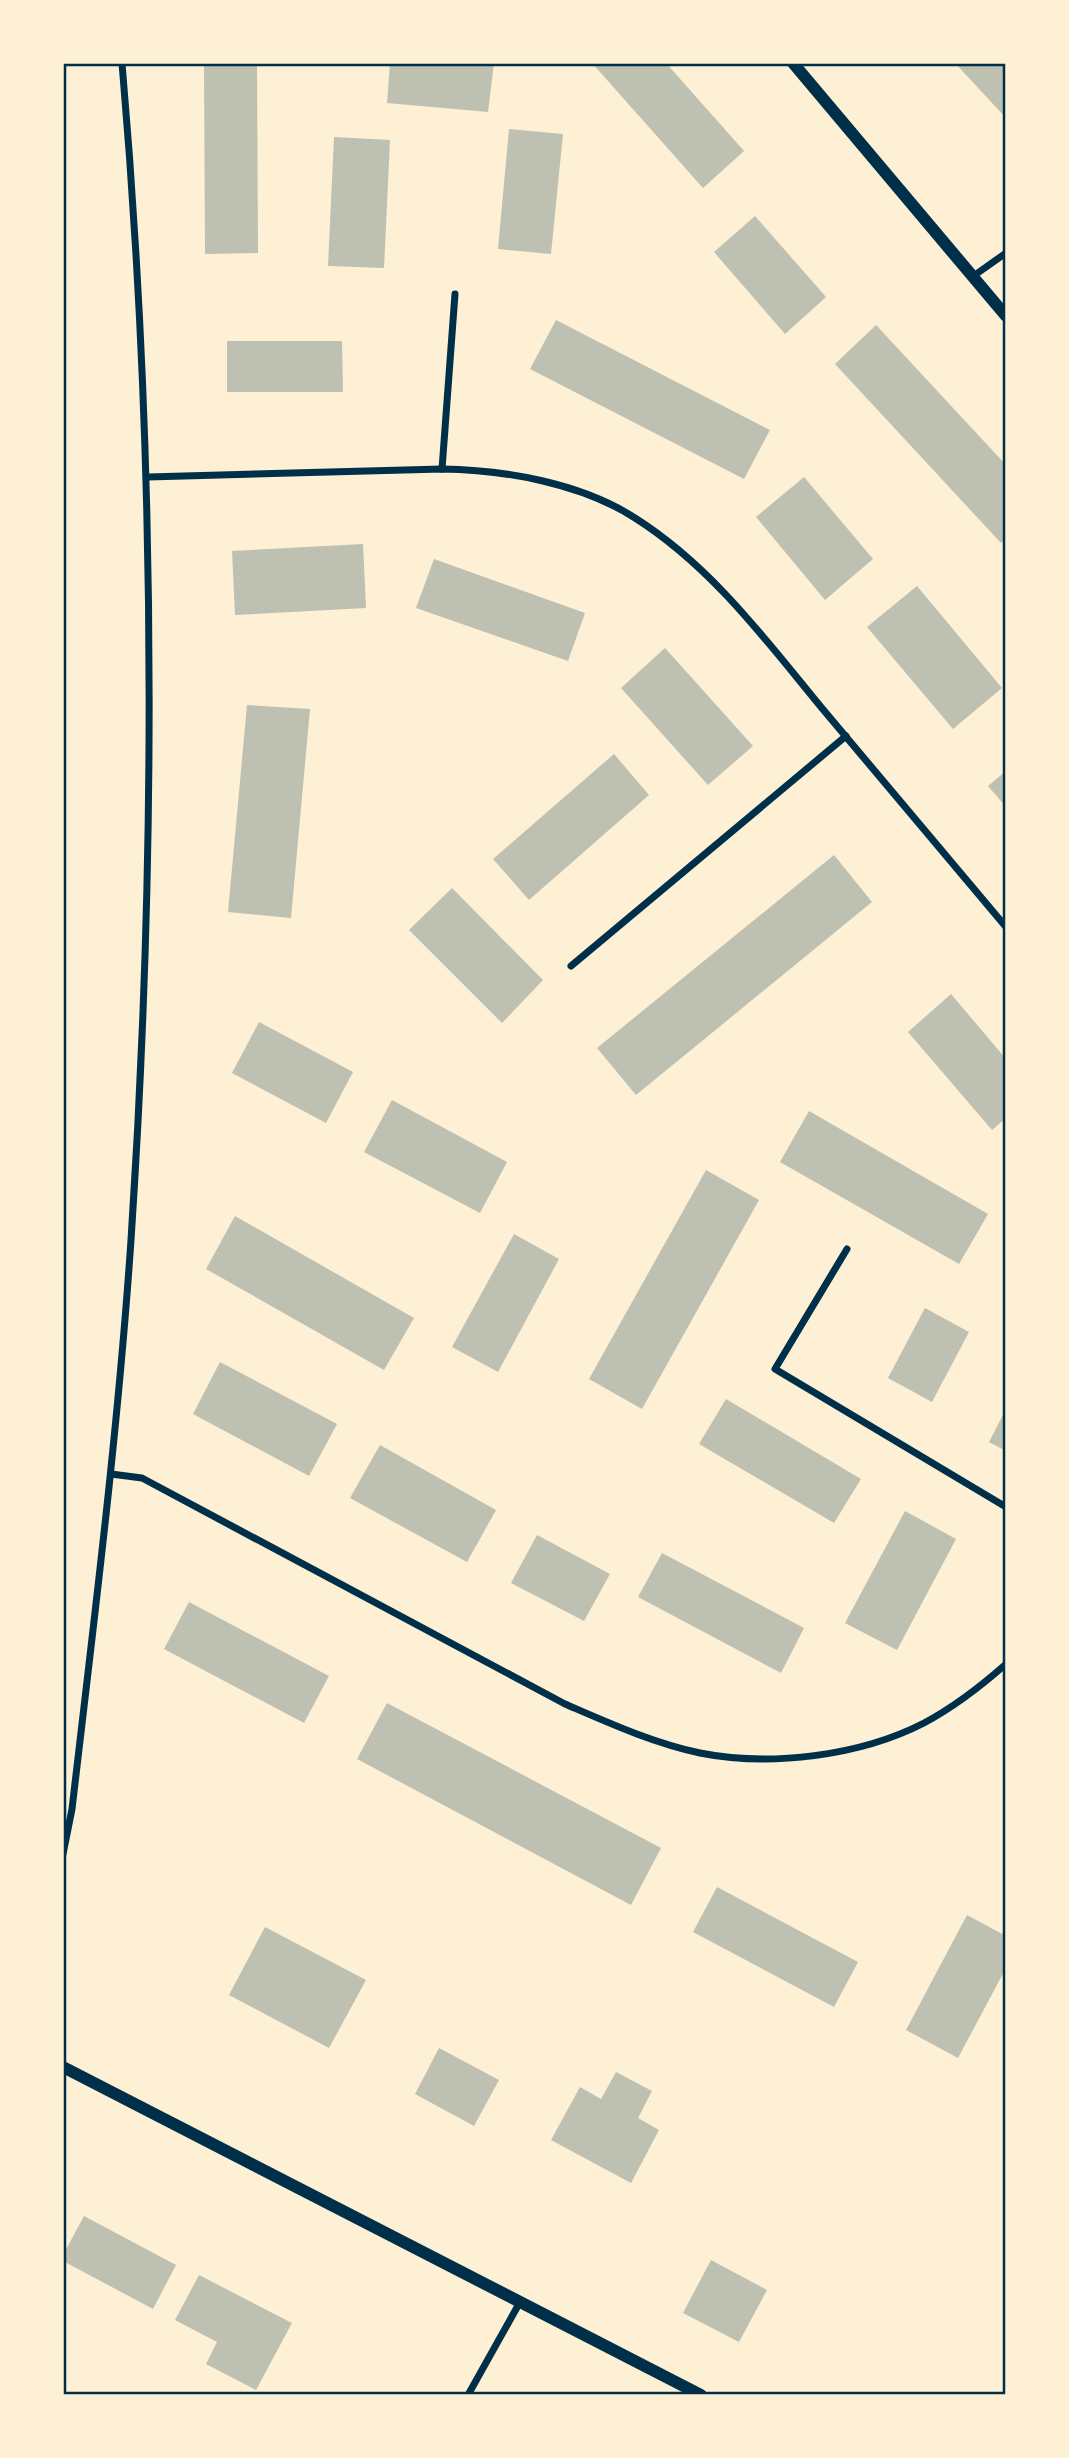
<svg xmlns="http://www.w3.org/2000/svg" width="1069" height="2458" font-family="Jost,sans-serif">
	<rect width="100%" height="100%" fill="#fdf0d5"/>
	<!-- building -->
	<g fill="#bec0b2">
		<polygon points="204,63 257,63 258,253 205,254"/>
		<polygon points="390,63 494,63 488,112 387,103"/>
		<polygon points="592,63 666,63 744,151 703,188"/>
		<polygon points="955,63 1006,63 1006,118"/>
		<polygon points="509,129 563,134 551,254 498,249"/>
		<polygon points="334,137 390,140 384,268 328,266"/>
		<polygon points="755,216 826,297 785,334 714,252"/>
		<polygon points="556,320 770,430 744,479 530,369"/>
		<polygon points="876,325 1006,465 1006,538 1001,543 835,364"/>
		<polygon points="227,341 342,341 343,392 227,392"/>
		<polygon points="804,477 873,559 825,600 756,517"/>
		<polygon points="363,544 366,608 235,615 232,551"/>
		<polygon points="434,559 585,613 568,661 416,608"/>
		<polygon points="917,586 1002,688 953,729 867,627"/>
		<polygon points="665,648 753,746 708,785 621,688"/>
		<polygon points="247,705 310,709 291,918 228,912"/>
		<polygon points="614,754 649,795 529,900 493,859"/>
		<polygon points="1006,771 1006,807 988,786"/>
		<polygon points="834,855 872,902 636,1095 597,1048"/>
		<polygon points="452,888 543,980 502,1023 409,930"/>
		<polygon points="951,994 1006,1059 1006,1118 992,1130 908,1032"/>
		<polygon points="259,1022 353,1072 326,1123 232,1073"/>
		<polygon points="392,1100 507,1162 480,1213 364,1152"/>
		<polygon points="809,1111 988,1214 959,1264 780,1162"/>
		<polygon points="706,1170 759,1200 642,1409 589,1379"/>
		<polygon points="235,1216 414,1318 384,1370 206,1269"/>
		<polygon points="514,1234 559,1259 498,1372 452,1347"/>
		<polygon points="925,1308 969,1332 932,1402 888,1378"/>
		<polygon points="220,1362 337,1424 309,1476 193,1414"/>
		<polygon points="726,1399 861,1479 834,1523 699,1444"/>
		<polygon points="1006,1409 1006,1451 989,1442"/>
		<polygon points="380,1445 496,1510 467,1562 350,1498"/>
		<polygon points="905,1511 956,1539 897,1650 845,1623"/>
		<polygon points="537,1535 610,1574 584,1621 511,1583"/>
		<polygon points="662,1553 804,1628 781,1673 638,1597"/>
		<polygon points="189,1602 329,1676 304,1723 164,1649"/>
		<polygon points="387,1703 661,1848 631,1905 357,1759"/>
		<polygon points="717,1887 858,1962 834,2007 693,1932"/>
		<polygon points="967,1915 1006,1936 1006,1968 958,2058 906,2030"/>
		<polygon points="265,1927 366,1980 329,2048 229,1995"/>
		<polygon points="439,2048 499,2080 474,2126 415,2094"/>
		<polygon points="616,2072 652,2091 638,2118 659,2130 631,2183 551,2140 580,2087 601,2099"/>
		<polygon points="84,2216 176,2265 153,2309 63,2261 63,2255"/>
		<polygon points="711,2260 767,2290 739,2342 683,2313"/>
		<polygon points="199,2275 292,2323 256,2390 206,2364 217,2342 175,2320"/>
	</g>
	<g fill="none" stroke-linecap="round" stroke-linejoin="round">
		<!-- minor -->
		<g stroke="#003049" stroke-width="7">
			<polyline points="972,277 1006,253"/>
			<polyline points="442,469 455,294"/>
			<path d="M148 477 442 469C505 470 581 483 635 518 711 566 765 639 821 707 883 780 944 854 1006 927"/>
			<polyline points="571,966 846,736"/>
			<polyline points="847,1249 775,1369 1006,1507"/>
			<path d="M111 1474 142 1478 565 1704C609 1723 653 1743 700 1753 770 1767 860 1756 924 1723 954 1707 980 1687 1006 1664"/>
			<path d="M63 1854 72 1809C94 1620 118 1431 131 1240 157 848 156 455 122 63"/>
			<polyline points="468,2395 520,2302"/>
		</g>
		<!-- tertiary -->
		<g stroke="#003049" stroke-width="12">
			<polyline points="793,63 1006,316"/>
			<polyline points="63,2067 701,2395"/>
		</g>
	</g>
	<!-- border -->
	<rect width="1069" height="2458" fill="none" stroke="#fdf0d5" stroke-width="130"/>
	<rect x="65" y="65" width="939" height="2328" fill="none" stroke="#003049" stroke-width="2.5"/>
</svg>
